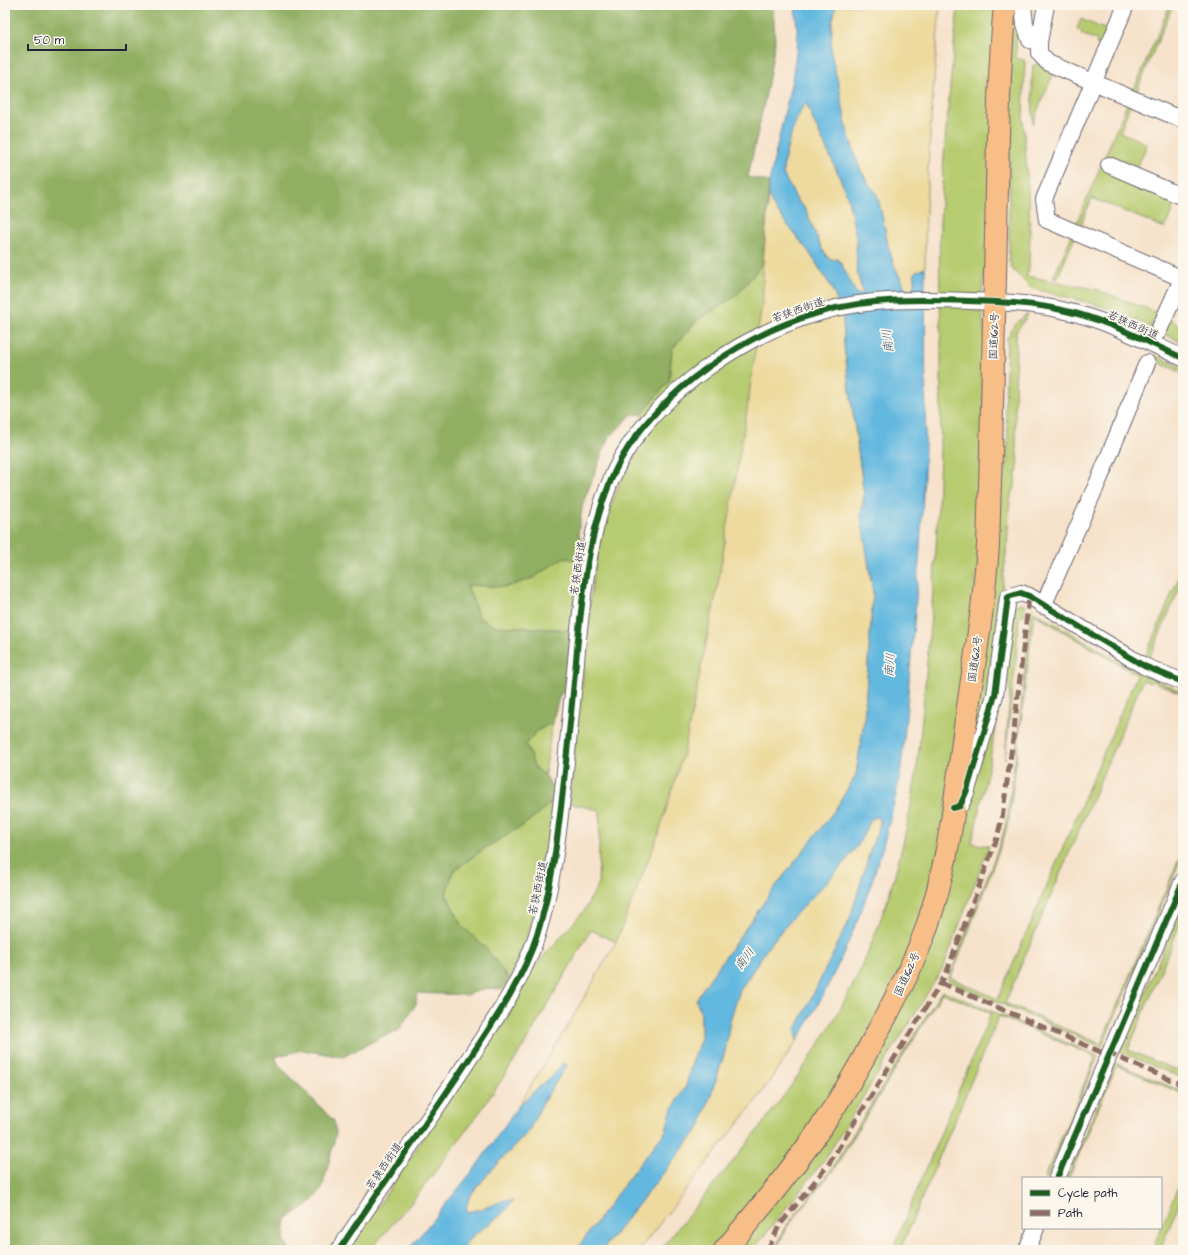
<svg xmlns="http://www.w3.org/2000/svg" width="1188" height="1255" font-family="'Architects Daughter','Klee One',sans-serif">
	<rect width="100%" height="100%" fill="#fbf7ec"/>
	<filter id="ink" filterUnits="userSpaceOnUse"><feTurbulence type="fractalNoise" baseFrequency=".025" numOctaves="2"/><feDisplacementMap in="SourceGraphic" scale="8" xChannelSelector="R" yChannelSelector="G"/><feConvolveMatrix kernelMatrix="1 2 1 2 8 2 1 2 1" color-interpolation-filters="sRGB"/></filter>
	<filter id="wash" filterUnits="userSpaceOnUse"><feTurbulence type="fractalNoise" baseFrequency=".012" numOctaves="4" result="noise"/><feDisplacementMap in="SourceGraphic" scale="16" xChannelSelector="R" yChannelSelector="G"/><feGaussianBlur stdDeviation="0.9" result="paint"/><feColorMatrix in="noise" values="0 0 0 0 0 0 0 0 0 0 0 0 0 0 0 0 0 1.4 0 .05"/><feComposite in="paint" operator="in"/></filter>
	<g filter="url(#wash)">
		<rect width="100%" height="100%" fill="#f6e2cb"/>
		<!-- green -->
		<g fill="#b7cb6f" stroke="#6c7655" fill-rule="evenodd">
			<path d="M958 5H999L987 264C980 286 981 313 985 335L981 544 940 852 918 935 837 1092 717 1250H660C732 1161 811 1075 860 970 885 917 904 850 913 793 920 753 922 714 926 674 929 632 934 590 936 548 939 491 941 433 941 376 942 325 938 274 940 223 943 151 951 77 958 5Z"/>
			<polygon points="1012,5 1019,5 1020,26 1017,28 1016,58 1024,60 1025,62 1023,118 1029,203 1030,234 1029,269 1026,276 1095,289 1158,313 1156,323 1152,322 1150,324 1164,330 1170,319 1183,328 1183,343 1138,321 1098,305 1031,288 1011,268 1011,263 1009,262 1009,118"/>
			<polygon points="1170,5 1173,5 1136,93 1133,92"/>
			<polygon points="1081,19 1109,31 1102,46 1096,44 1097,40 1081,34 1082,31 1077,29"/>
			<polygon points="1040,64 1054,73 1040,104 1033,124 1032,81 1033,65"/>
			<polygon points="1127,104 1130,105 1120,132 1147,144 1136,171 1176,200 1165,228 1092,198 1078,231 1074,229"/>
			<polygon points="1072,235 1075,237 1057,279 1053,278"/>
			<path d="M763 263V296L747 410 717 590 684 751 659 833 616 942 591 930 522 1049 482 1109 415 1198 370 1250H349L515 1000 534 967 584 911 598 885 600 812 598 810 569 803C574 757 579 711 584 664 591 590 595 506 644 445L642 414 669 381 672 349 697 320 736 296Z"/>
			<polygon points="1025,315 1028,315 1016,332 1015,420 1018,471 1016,472 1015,487 1010,499 1007,545 990,698 963,785 999,493 1006,467 1008,438 1006,413 1005,412 1007,337 1010,336 1010,330"/>
			<polygon points="1154,355 1183,368 1183,373 1152,360"/>
			<polygon points="564,557 578,561 572,630 494,626 479,618 467,584 506,587 533,578"/>
			<polygon points="1183,568 1183,580 1149,659 1145,657"/>
			<polygon points="1021,603 1025,605 1024,615 1019,616 1016,659 1005,759 1010,690 1004,664 1012,607"/>
			<path d="M1031 610 1138 672 1183 692V694L1152 681 1150 683 1143 680 1005 1003 1101 1044 1183 849V854L1102 1047 950 982 948 980 1002 838 1007 817 1018 739ZM1034 614 1137 675 998 999 951 978 1004 837 1009 819Z"/>
			<polygon points="999,705 990,760 972,843 989,846 943,968 825,1159 753,1250 740,1250 740,1242 856,1085 957,827"/>
			<polygon points="552,723 545,775 535,768 525,744 537,731"/>
			<path d="M553 801C546 867 538 920 509 980L486 948 463 927 446 894 453 871 487 847 524 825Z"/>
			<polygon points="1183,903 1183,917 1128,1050 1183,1073 1183,1078 1120,1052"/>
			<polygon points="944,991 1098,1056 1047,1178 1044,1178 1095,1059 1091,1055 999,1016 900,1250 892,1250 991,1013 942,993 834,1169 786,1228 776,1250 775,1250 784,1229 831,1170 941,992"/>
			<polygon points="1115,1063 1183,1092 1183,1094 1118,1066 1116,1067 1069,1178 1067,1178"/>
			<polygon points="1183,1175 1183,1194 1160,1250 1152,1250"/>
		</g>
		<!-- forest -->
		<polygon fill="#91af62" stroke="#5a684e" points="5,5 773,5 775,43 767,89 748,177 769,182 763,263 736,296 697,320 672,349 669,381 642,414 631,415 608,439 583,503 578,533 582,542 578,561 564,557 533,578 506,587 467,585 479,618 494,626 572,630 564,692 560,694 552,723 537,731 526,744 535,768 545,775 554,789 553,801 524,825 487,847 453,871 446,894 463,927 486,948 509,980 503,989 487,988 467,995 417,993 416,1004 398,1031 385,1035 343,1057 302,1050 275,1057 279,1065 334,1121 336,1134 322,1189 309,1204 286,1219 284,1238 289,1248 289,1250 5,1250"/>
		<!-- sand -->
		<g fill="#eeda9e" stroke="#887e6c">
			<path d="M836 5H940C933 93 925 180 925 268L915 272 914 285 911 290H906L894 265 888 245 879 202 876 193 868 183 859 167 847 130 840 92 831 53 832 24Z"/>
			<path d="M806 102 813 120 838 173 848 198 856 237 857 272 863 293 860 295 856 294 841 263 827 257 821 247 807 213 803 206 798 202 783 174C783 154 795 118 806 102Z"/>
			<polygon points="769,196 772,205 809,252 832,288 843,317 844,346 864,495 861,515 873,592 864,721 856,775 835,810 772,891 704,987 696,1000 701,1014 701,1038 693,1059 686,1086 671,1112 666,1131 634,1171 576,1250 525,1250 517,1245 499,1250 462,1250 469,1239 503,1213 505,1201 485,1208 467,1212 466,1206 472,1193 493,1168 528,1132 543,1102 566,1065 563,1063 554,1074 519,1105 573,1017 616,942 659,833 684,751 717,590 747,410 763,296 763,263"/>
			<polygon points="876,817 880,819 880,824 871,848 850,919 797,1029 797,1041 758,1098 639,1250 602,1250 700,1127 725,1052 730,1020 740,990 768,947 789,921 841,867 858,845 871,819"/>
		</g>
		<!-- water -->
		<g fill="#63b8df" stroke="#426d8d" fill-rule="evenodd">
			<path d="M795 5H836L832 24 831 53 840 92 847 130 859 167 868 183 876 193 879 202 888 245 894 265 906 290H911L914 285 915 272 925 268C925 338 927 407 924 476 922 525 918 574 914 624 910 662 908 701 904 739 902 759 900 779 895 798 876 885 843 965 797 1041L796 1029 850 919 871 848 880 824V819L876 817 871 819 858 845 841 867 789 921 768 947 740 990 730 1020 725 1052 700 1127 602 1250H576L634 1171 666 1131 671 1112 686 1086 693 1059 701 1038V1014L696 1000 704 987 772 891 835 810 856 775 864 721 873 592 861 515 864 495 844 346 843 317 832 288 809 252 772 205 769 196V182L792 80 798 40ZM806 102 813 120 838 173 848 198 856 237 857 272 863 293 860 295 856 293 841 263 837 259 832 260 827 257 821 247 807 213 803 206 798 202 783 174C783 154 795 118 806 102Z"/>
			<polygon points="563,1063 567,1065 543,1102 528,1132 493,1168 472,1193 466,1206 468,1212 485,1208 505,1200 513,1201 503,1213 469,1239 462,1250 408,1250 476,1167 519,1105 554,1074"/>
			<polygon points="517,1245 525,1250 499,1250"/>
		</g>
	</g>
	<g filter="url(#ink)">
		<g fill="none" stroke-linecap="round" stroke-linejoin="round">
			<!-- minor casing -->
			<g stroke="#6c656d" stroke-width="18">
				<g id="minor">
					<polyline points="1023,5 1025,24 1030,40 1039,42 1039,53 1048,63 1183,120"/>
					<polyline points="1126,5 1044,199 1047,220 1183,279"/>
					<polyline points="1039,42 1046,5"/>
					<polyline points="1109,165 1183,197"/>
					<polyline points="1158,332 1183,277"/>
					<polyline points="1043,606 1101,475 1147,363"/>
					<polyline points="961,804 967,790 995,695 1008,597 1021,593 1029,596 1144,666 1183,682"/>
					<polyline points="1057,1178 1183,881"/>
					<path d="M339 1250C380 1188 424 1127 465 1065 492 1024 522 982 537 935 553 884 558 833 564 781 569 733 574 686 578 639 582 602 586 565 595 529 601 505 609 481 621 459 661 390 745 333 821 312 868 298 921 299 969 301 1002 302 1034 303 1066 311 1107 320 1145 341 1183 358"/>
					<polyline points="1027,1250 1036,1228"/>
				</g>
			</g>
			<!-- highway casing -->
			<g stroke="#6c656d" stroke-width="24">
				<path id="highway" d="M725 1250C756 1213 787 1176 815 1136 839 1102 860 1066 879 1029 895 1000 910 971 922 940 947 875 955 803 964 734 973 671 984 608 988 545 989 514 990 483 991 452 993 365 995 277 997 189 998 128 999 66 1005 5"/>
			</g>
			<!-- minor -->
			<use href="#minor" stroke="#fff" stroke-width="16"/>
			<!-- highway -->
			<use href="#highway" stroke="#f7be87" stroke-width="22"/>
			<!-- quiet -->
			<g stroke="#8d6e63" stroke-width="5" stroke-dasharray="10 5" stroke-linecap="butt">
				<polyline points="941,983 1101,1052 1110,1054 1183,1085"/>
				<polyline points="768,1250 779,1226 828,1165 941,983 946,974 997,838 1002,818 1013,739 1029,596"/>
			</g>
			<!-- cycleway casing -->
			<g stroke="#fbf7ec" stroke-width="8">
				<g id="cycleway">
					<polyline points="953,808 960,806 967,790 995,695 1008,597 1021,593 1029,596 1144,666 1183,682"/>
					<polyline points="1057,1178 1183,881"/>
					<path d="M339 1250C380 1188 424 1127 465 1065 492 1024 522 982 537 935 553 884 558 833 564 781 569 733 574 686 578 639 582 602 586 565 595 529 601 505 609 481 621 459 661 390 745 333 821 312 868 298 921 299 969 301 1002 302 1034 303 1066 311 1107 320 1145 341 1183 358"/>
				</g>
			</g>
			<!-- cycleway -->
			<use href="#cycleway" stroke="#1b5e20" stroke-width="6"/>
		</g>
	</g>
	<g text-anchor="middle" dominant-baseline="central" stroke-width="3.5" stroke-linejoin="round" paint-order="stroke">
		<!-- street labels -->
		<g font-size="11" fill="#22223b" stroke="#fbf7ec">
			<text transform="translate(798 310) rotate(-19)">若狭西街道</text>
			<text transform="translate(1133 325) rotate(24)">若狭西街道</text>
			<text transform="translate(994 336) rotate(-88)">国道162号</text>
			<text transform="translate(578 568) rotate(-81)">若狭西街道</text>
			<text transform="translate(975 659) rotate(-82)">国道162号</text>
			<text transform="translate(538 888) rotate(-78)">若狭西街道</text>
			<text transform="translate(907 974) rotate(-66)">国道162号</text>
			<text transform="translate(384 1166) rotate(-55)">若狭西街道</text>
		</g>
		<!-- water labels -->
		<g font-size="12" font-style="italic" fill="#395674" stroke="#fbf7ec">
			<text transform="translate(888 341) rotate(-97)">南川</text>
			<text transform="translate(890 665) rotate(-86)">南川</text>
			<text transform="translate(745 959) rotate(-53)">南川</text>
		</g>
	</g>
	<!-- margin -->
	<rect width="1188" height="1255" fill="none" stroke="#fbf7ec" stroke-width="20"/>
	<!-- legend -->
	<rect x="1022" y="1177" width="140" height="52" fill="#fbf7ec" stroke="#a4a2a5"/>
	<rect x="1030" y="1190" width="20" height="6" fill="#1b5e20" stroke="#a4a2a5"/>
	<text x="1058" y="1197" font-size="12" fill="#22223b">Cycle path</text>
	<rect x="1030" y="1210" width="20" height="6" fill="#8d6e63" stroke="#a4a2a5"/>
	<text x="1058" y="1217" font-size="12" fill="#22223b">Path</text>
	<!-- scale -->
	<path d="M28 44v6h98v-6" fill="none" stroke="#22223b" stroke-width="2"/>
	<text x="34" y="44" font-size="12" fill="#22223b" stroke="#fbf7ec" stroke-width="3" paint-order="stroke">50 m</text>
</svg>
